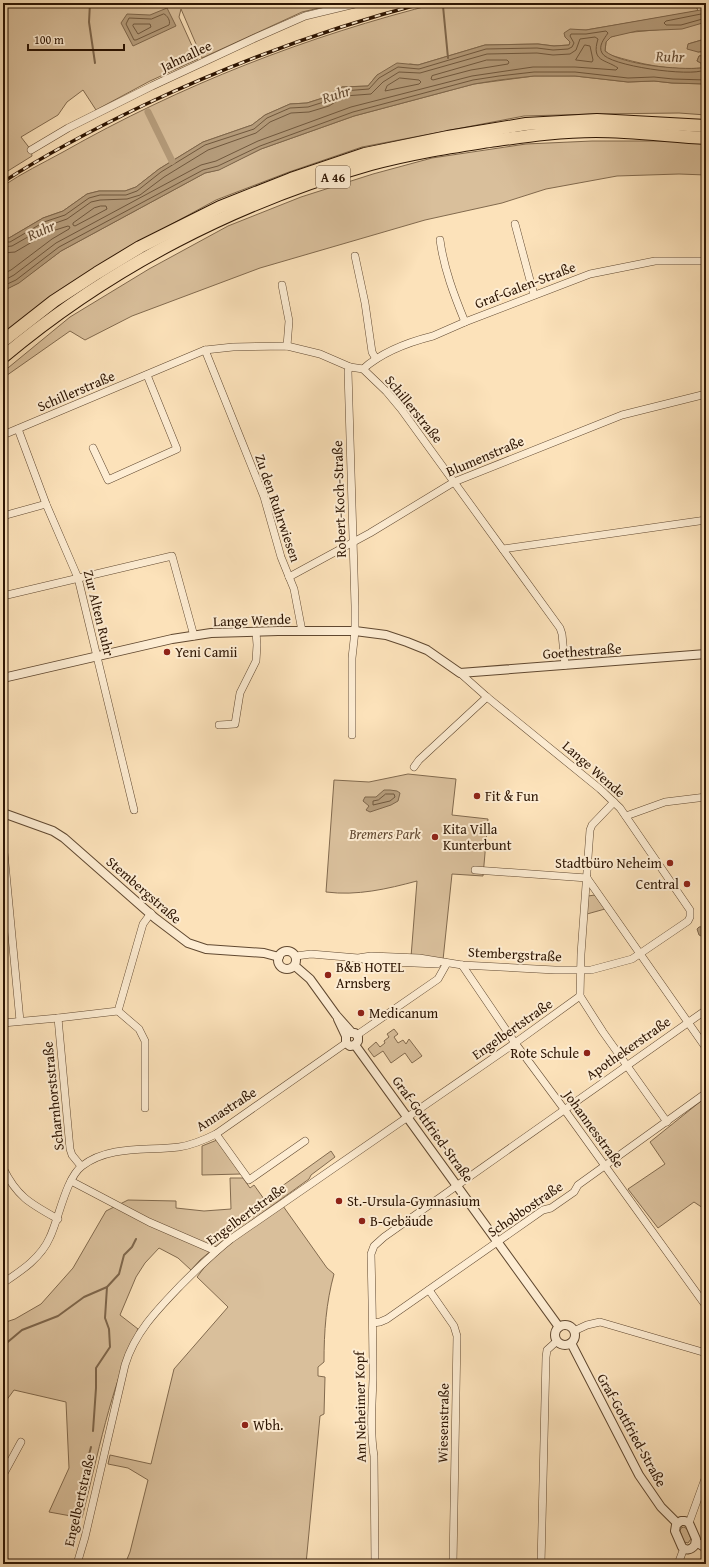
<svg xmlns="http://www.w3.org/2000/svg" width="709" height="1567" font-family="'Gentium Book Plus',serif">
	<rect width="100%" height="100%" fill="#fce2ba"/>
	<filter id="stains"><feTurbulence type="fractalNoise" baseFrequency=".005" numOctaves="4"/><feColorMatrix values="0 0 0 0 .2 0 0 0 0 .09 0 0 0 0 .02 0 0 0 .5 -.17"/></filter>
	<radialGradient id="worn" r=".72"><stop offset=".6" stop-color="#630" stop-opacity="0"/><stop offset="1" stop-color="#630" stop-opacity=".3"/></radialGradient>
	<!-- green -->
	<g fill="#d9bf9b" stroke="#826a4e">
		<polygon points="3,3 340,3 302,12 202,58 181,9 179,17 198,59 150,81 96,110 83,90 67,102 58,115 21,137 31,150 32,156 3,174"/>
		<path d="M439 3H695L698 11 586 30H570L565 37 570 42 569 45 554 46 538 44 485 45 418 65 410 64 377 75 368 86 342 87 326 97 307 103 290 104 265 115 252 125 203 142 159 169 136 187 125 191H99L87 194 63 211 43 218 9 238H3V186C22 173 43 163 63 152 181 85 307 36 439 3Z"/>
		<path d="M706 22 705 39 688 44 698 52 706 51V55L699 56 697 61 701 63 702 68C671 71 640 64 610 55L605 51 606 42 611 37 623 33 665 29Z"/>
		<polygon points="534,76 575,76 628,82 654,81 672,83 706,84 706,115 679,113 595,114 524,116 362,147 289,172 216,200 135,244 3,337 3,291 18,283 61,251 205,173 218,170 261,149 354,116 474,84"/>
		<polygon points="592,141 678,141 706,144 706,175 679,174 617,176 546,189 502,203 425,220 260,268 132,316 85,340 70,331 3,378 3,372 70,317 149,269 228,226 301,197 373,174 432,158 526,144"/>
		<path d="M408 774 456 779 452 815 488 819 483 876 452 874 443 960 411 957 417 881C387 889 357 896 326 892L334 780 369 782Z"/>
		<polygon points="595,895 605,909 587,914 588,896"/>
		<polygon points="394,1029 398,1034 394,1037 398,1043 403,1040 406,1044 409,1039 422,1056 412,1063 405,1053 391,1063 383,1051 374,1057 368,1049 376,1042 380,1047 385,1043 384,1041 389,1037 387,1034"/>
		<polygon points="706,1097 706,1210 694,1202 658,1228 628,1189 665,1164 650,1142"/>
		<polygon points="217,1140 241,1174 202,1175 202,1146"/>
		<path d="M331 1151 335 1157 311 1175 309 1179 219 1244 200 1260 191 1270 178 1258 159 1248 145 1263 136 1277 120 1315 138 1329C110 1389 98 1455 82 1518L49 1512 69 1468 66 1402 14 1390 3 1405V1323L15 1319 41 1304 73 1268 106 1211 128 1200 176 1201V1208L204 1211 231 1209 230 1178H243L250 1188 254 1185 264 1199Z"/>
		<path d="M283 1206 327 1268 334 1274C326 1303 324 1332 324 1362L318 1367V1376L325 1377 324 1414 320 1416 306 1564H125L130 1552 148 1480 128 1468 108 1464 110 1455 151 1464 174 1369 228 1307 197 1277C218 1246 253 1227 283 1206Z"/>
		<polygon points="684,1527 687,1529 691,1539 688,1543 684,1542 680,1531 681,1528"/>
	</g>
	<!-- water -->
	<g fill="#b59c7b" stroke="#7e664b">
		<polygon points="167,8 176,26 133,46 121,23 127,14 150,15"/>
		<path d="M706 9V22L682 29 637 31 611 37 606 42 605 51C622 65 679 70 701 68V63L697 61 699 56 706 55V84L672 83 654 81 628 82 575 76H534L499 80 474 84 354 116 261 149 219 170 205 173 61 251 19 283 3 291V238H9L43 218 63 211 87 194 99 191H125L136 187 159 169 203 142 252 125 265 115 290 104 307 103 326 97 342 87 368 86 377 75 397 63 418 65 485 45 538 44 554 46 569 45 570 42 565 37 564 33 570 29 586 30Z"/>
		<polygon points="706,36 706,51 698,52 687,49 688,44 705,39"/>
		<polygon points="384,790 390,790 397,791 400,793 398,801 391,805 370,812 366,810 369,806 363,801 365,797 376,797"/>
		<polygon points="706,926 706,935 701,936 699,935 697,929 699,927"/>
	</g>
	<g fill="none" stroke-linecap="round" stroke-linejoin="round">
		<!-- shore -->
		<g stroke="#70583e" stroke-width="1">
			<polyline points="706,13 666,21 664,23 666,25 681,25 706,18"/>
			<path d="M164 14C167 15 171 21 169 25L136 40H134L126 24 129 18 151 19Z"/>
			<polygon points="134,24 150,24 151,27 138,34 133,26"/>
			<polygon points="585,45 590,46 593,60 592,62 576,60"/>
			<polygon points="487,60 507,60 509,62 508,64 471,70 433,80 431,79 432,76"/>
			<polygon points="400,78 419,80 421,82 419,84 385,91 387,86"/>
			<polygon points="101,206 106,206 107,209 75,226 73,225 73,223 94,208"/>
			<path d="M3 242H10L44 222 65 215 89 198 100 195H126L137 191 161 172 205 145 254 129 267 118 290 108 308 107 327 101 343 91 369 89 379 78 398 67 419 69 486 49 537 48 553 50 568 49 572 47 574 43 570 36 571 34H586L606 31 608 33C604 39 598 46 602 53 608 66 691 77 704 70L705 67 704 60 706 59"/>
			<path d="M3 247 12 246 47 226 67 219 91 202 100 200 127 199 140 195 164 177 208 150 256 133 270 122 291 113 309 112 329 106 345 96 371 94 383 82 399 72 420 73 487 54 537 53 553 55 570 54 576 50 580 39 595 37 598 39C591 62 605 59 618 68L616 70 575 67H533L472 76 351 107 258 141 216 161 201 165 56 243 14 275 3 281"/>
			<polyline points="3,253 15,252 49,232 68,226 70,227 69,229 52,239 11,270 3,274"/>
			<polyline points="3,286 16,280 59,247 203,170 218,166 260,146 353,112 473,80 499,76 534,72 575,72 628,78 654,77 673,79 706,80"/>
			<polygon points="386,794 394,794 395,797 390,801 373,805 373,801 378,800"/>
		</g>
		<!-- stream -->
		<g stroke="#7e664b" stroke-width="2">
			<polyline points="90,3 89,22 95,63"/>
			<polyline points="443,6 448,58"/>
			<polyline points="3,1346 22,1330 58,1316 84,1297 107,1287 119,1274 124,1255 132,1247 136,1239"/>
			<polyline points="93,1431 96,1388 96,1368 110,1347 109,1329 105,1318 107,1287"/>
			<polyline points="80,1504 82,1482 91,1447"/>
		</g>
		<!-- canal -->
		<polyline stroke="#b59c7b" stroke-width="7" points="148,112 172,161"/>
		<!-- minor casing -->
		<g stroke="#604830" stroke-width="8">
			<g id="minor">
				<polyline points="31,150 68,128 152,86 255,38 305,16 359,3"/>
				<polyline points="515,224 534,295"/>
				<path d="M440 240C444 269 454 295 465 322"/>
				<polyline points="355,256 365,303 372,352 376,359"/>
				<polyline points="282,285 289,321 287,346"/>
				<polyline points="205,350 264,497 281,557 294,589 302,631"/>
				<polyline points="350,367 348,371 355,606 355,631 352,658 352,735"/>
				<path d="M363 369C382 352 409 342 433 336L465 322 590 274 655 261H706"/>
				<polyline points="18,429 46,504 78,578 134,810"/>
				<polyline points="3,435 205,350 233,347 287,346 320,354 350,367 363,369 386,391 401,409 560,628 562,634 565,665"/>
				<polyline points="93,448 108,480 177,449 147,375"/>
				<polyline points="3,516 46,504"/>
				<polyline points="503,549 706,520"/>
				<polyline points="289,577 370,533 454,482 622,415 706,394"/>
				<polyline points="3,596 172,556 194,636"/>
				<polyline points="219,725 235,724 240,693 256,661 257,645 256,632"/>
				<polyline points="414,767 419,760 487,697"/>
				<polyline points="614,802 592,825 590,830 581,954 580,996 603,1032 667,1122"/>
				<polyline points="626,816 665,802 706,797"/>
				<polyline points="3,842 20,1021"/>
				<polyline points="475,870 587,878"/>
				<polyline points="587,878 706,1048"/>
				<polyline points="296,956 311,954 358,958 371,956 419,958 462,965 555,970 591,970 632,959 688,921 690,917 690,910 620,808 600,789 487,697 460,673"/>
				<polyline points="362,959 369,961 437,964"/>
				<polyline points="462,965 515,1043 564,1109 706,1306"/>
				<polyline points="118,1011 139,1029 145,1041 145,1108"/>
				<polyline points="58,1018 70,1149 72,1155 81,1166"/>
				<polyline points="3,1023 58,1018 118,1011 143,924 151,913"/>
				<polyline points="357,1035 438,979 447,963"/>
				<polyline points="216,1134 249,1180 305,1141"/>
				<path d="M3 1168C17 1197 31 1204 58 1219"/>
				<polyline points="71,1181 149,1222 216,1251"/>
				<path d="M3 1283C21 1271 41 1258 50 1237 59 1218 66 1178 82 1166 109 1145 147 1151 179 1147 193 1145 204 1140 216 1134L346 1043"/>
				<polyline points="429,1290 454,1326 457,1336 453,1564"/>
				<polyline points="373,1323 380,1322 387,1319 543,1210 551,1208 574,1192 578,1185 706,1093"/>
				<polyline points="574,1331 587,1325 600,1322 706,1353"/>
				<polyline points="3,1475 21,1442"/>
				<polyline points="689,1523 706,1476"/>
				<path d="M77 1564 85 1537 125 1365C135 1332 158 1309 181 1285 197 1269 213 1253 231 1239L515 1043 580 996"/>
				<path d="M375 1564 374 1456C370 1431 372 1405 373 1379 373 1338 372 1296 371 1254L374 1246 384 1237 706 1010"/>
				<polyline points="541,1564 546,1357 547,1350 557,1341"/>
				<polyline points="678,1564 684,1548"/>
			</g>
		</g>
		<!-- tertiary casing -->
		<g stroke="#604830" stroke-width="10">
			<g id="tertiary">
				<polyline points="3,678 172,639 211,633 278,631 355,631 386,635 407,642 427,650 460,673 706,654"/>
				<polyline points="3,813 53,831 64,838 155,918 188,943 206,949 264,953 279,957"/>
				<circle cx="287" cy="960" r="9"/>
				<polyline points="295,966 310,979 336,1015 352,1033"/>
				<polyline points="338,1019 346,1036 346,1043 350,1046 355,1045"/>
				<polyline points="352,1033 355,1033 358,1037 358,1041 355,1045"/>
				<polyline points="355,1045 559,1327"/>
				<circle cx="565" cy="1335" r="10"/>
				<polyline points="571,1343 639,1475 661,1507 677,1523"/>
				<path d="M681 1521H685L689 1523 696 1539 695 1545C691 1550 686 1551 682 1547L675 1531 676 1525Z"/>
				<polyline points="696,1542 706,1548"/>
			</g>
		</g>
		<!-- motorway casing -->
		<g stroke="#2c1402" stroke-width="14">
			<g id="motorway">
				<polyline points="3,341 54,301 97,273 140,247 220,207 291,179 365,154 448,137 526,124 597,120 706,126"/>
				<path d="M3 357C110 267 236 202 371 164 407 154 445 148 483 142 520 137 558 131 596 131 631 131 670 136 706 138"/>
			</g>
		</g>
		<!-- minor -->
		<use href="#minor" stroke="#fdecd2" stroke-width="7"/>
		<!-- tertiary -->
		<use href="#tertiary" stroke="#fdecd2" stroke-width="8"/>
		<!-- motorway -->
		<use href="#motorway" stroke="#fce2ba" stroke-width="12"/>
		<!-- rail casing -->
		<g stroke="#2c1402" stroke-width="3.5">
			<path id="rail" d="M3 182C48 153 96 128 144 105 234 63 327 28 424 3"/>
		</g>
		<!-- rail -->
		<use href="#rail" stroke="#fdecd2" stroke-width="2" stroke-dasharray="6" stroke-linecap="butt"/>
	</g>
	<!-- markers -->
	<g fill="#8f2418" stroke="#fdecd2" stroke-width="1.5">
		<circle cx="167" cy="652" r="4"/>
		<circle cx="477" cy="796" r="4"/>
		<circle cx="435" cy="837" r="4"/>
		<circle cx="670" cy="863" r="4"/>
		<circle cx="687" cy="884" r="4"/>
		<circle cx="328" cy="975" r="4"/>
		<circle cx="361" cy="1013" r="4"/>
		<circle cx="587" cy="1053" r="4"/>
		<circle cx="339" cy="1201" r="4"/>
		<circle cx="362" cy="1221" r="4"/>
		<circle cx="245" cy="1425" r="4"/>
	</g>
	<g text-anchor="middle" dominant-baseline="central" stroke-width="4" stroke-linejoin="round" paint-order="stroke">
		<!-- shield labels -->
		<rect fill="#fdecd2" stroke="#6b5540" stroke-width="1" x="316" y="166" width="34" height="22" rx="3"/>
		<g font-size="13" font-weight="bold" fill="#2c1402">
			<text x="333" y="177">A 46</text>
		</g>
		<!-- street labels -->
		<g font-size="14" fill="#2c1402" stroke="#fdecd2">
			<text transform="translate(186 56) rotate(-25)">Jahnallee</text>
			<text transform="translate(525 285) rotate(-21)">Graf-Galen-Straße</text>
			<text transform="translate(76 391) rotate(-23)">Schillerstraße</text>
			<text transform="translate(414 409) rotate(51)">Schillerstraße</text>
			<text transform="translate(485 456) rotate(-23)">Blumenstraße</text>
			<text transform="translate(339 499) rotate(-92)">Robert-Koch-Straße</text>
			<text transform="translate(278 508) rotate(71)">Zu den Ruhrwiesen</text>
			<text transform="translate(99 613) rotate(76)">Zur Alten Ruhr</text>
			<text transform="translate(252 620) rotate(-2)">Lange Wende</text>
			<text transform="translate(582 651) rotate(-4)">Goethestraße</text>
			<text transform="translate(594 769) rotate(41)">Lange Wende</text>
			<text transform="translate(144 890) rotate(41)">Stembergstraße</text>
			<text transform="translate(515 954) rotate(3)">Stembergstraße</text>
			<text transform="translate(512 1029) rotate(-35)">Engelbertstraße</text>
			<text transform="translate(628 1048) rotate(-35)">Apothekerstraße</text>
			<text transform="translate(53 1096) rotate(-96)">Scharnhorststraße</text>
			<text transform="translate(226 1109) rotate(-33)">Annastraße</text>
			<text transform="translate(433 1129) rotate(54)">Graf-Gottfried-Straße</text>
			<text transform="translate(594 1129) rotate(54)">Johannesstraße</text>
			<text transform="translate(525 1209) rotate(-34)">Schobbostraße</text>
			<text transform="translate(246 1214) rotate(-36)">Engelbertstraße</text>
			<text transform="translate(360 1407) rotate(-91)">Am Neheimer Kopf</text>
			<text transform="translate(443 1423) rotate(-89)">Wiesenstraße</text>
			<text transform="translate(632 1430) rotate(61)">Graf-Gottfried-Straße</text>
			<text transform="translate(79 1500) rotate(-77)">Engelbertstraße</text>
		</g>
		<!-- poi labels -->
		<g font-size="14" fill="#2c1402" stroke="#fdecd2" text-anchor="start">
			<text x="175" y="652">Yeni Camii</text>
			<text x="485" y="796">Fit &amp; Fun</text>
			<text x="443" y="829">Kita Villa<tspan x="443" dy="16">Kunterbunt</tspan></text>
			<text x="662" y="863" text-anchor="end">Stadtbüro Neheim</text>
			<text x="679" y="884" text-anchor="end">Central</text>
			<text x="336" y="967">B&amp;B HOTEL<tspan x="336" dy="16">Arnsberg</tspan></text>
			<text x="369" y="1013">Medicanum</text>
			<text x="579" y="1053" text-anchor="end">Rote Schule</text>
			<text x="347" y="1201">St.-Ursula-Gymnasium</text>
			<text x="370" y="1221">B-Gebäude</text>
			<text x="253" y="1425">Wbh.</text>
		</g>
		<!-- park labels -->
		<g font-size="14" font-style="italic" fill="#604730" stroke="#fdecd2">
			<text x="385" y="834">Bremers Park</text>
		</g>
		<!-- water labels -->
		<g font-size="15" font-style="italic" fill="#634a32" stroke="#fdecd2">
			<text transform="translate(670 56) rotate(1)">Ruhr</text>
			<text transform="translate(336 94) rotate(-18)">Ruhr</text>
			<text transform="translate(41 230) rotate(-24)">Ruhr</text>
		</g>
	</g>
	<!-- margin -->
	<rect width="709" height="1567" fill="none" stroke="#fce2ba" stroke-width="16"/>
	<rect x="4" y="4" width="701" height="1559" fill="none" stroke="#2c1402" stroke-width="2"/>
	<rect x="8" y="8" width="693" height="1551" fill="none" stroke="#2c1402"/>
	<!-- scale -->
	<path d="M28 44v6h96v-6" fill="none" stroke="#2c1402" stroke-width="2"/>
	<text x="34" y="44" font-size="12" fill="#2c1402" stroke="#fdecd2" stroke-width="3" paint-order="stroke">100 m</text>
	<rect width="100%" height="100%" filter="url(#stains)"/>
	<rect width="100%" height="100%" fill="url(#worn)"/>
</svg>
